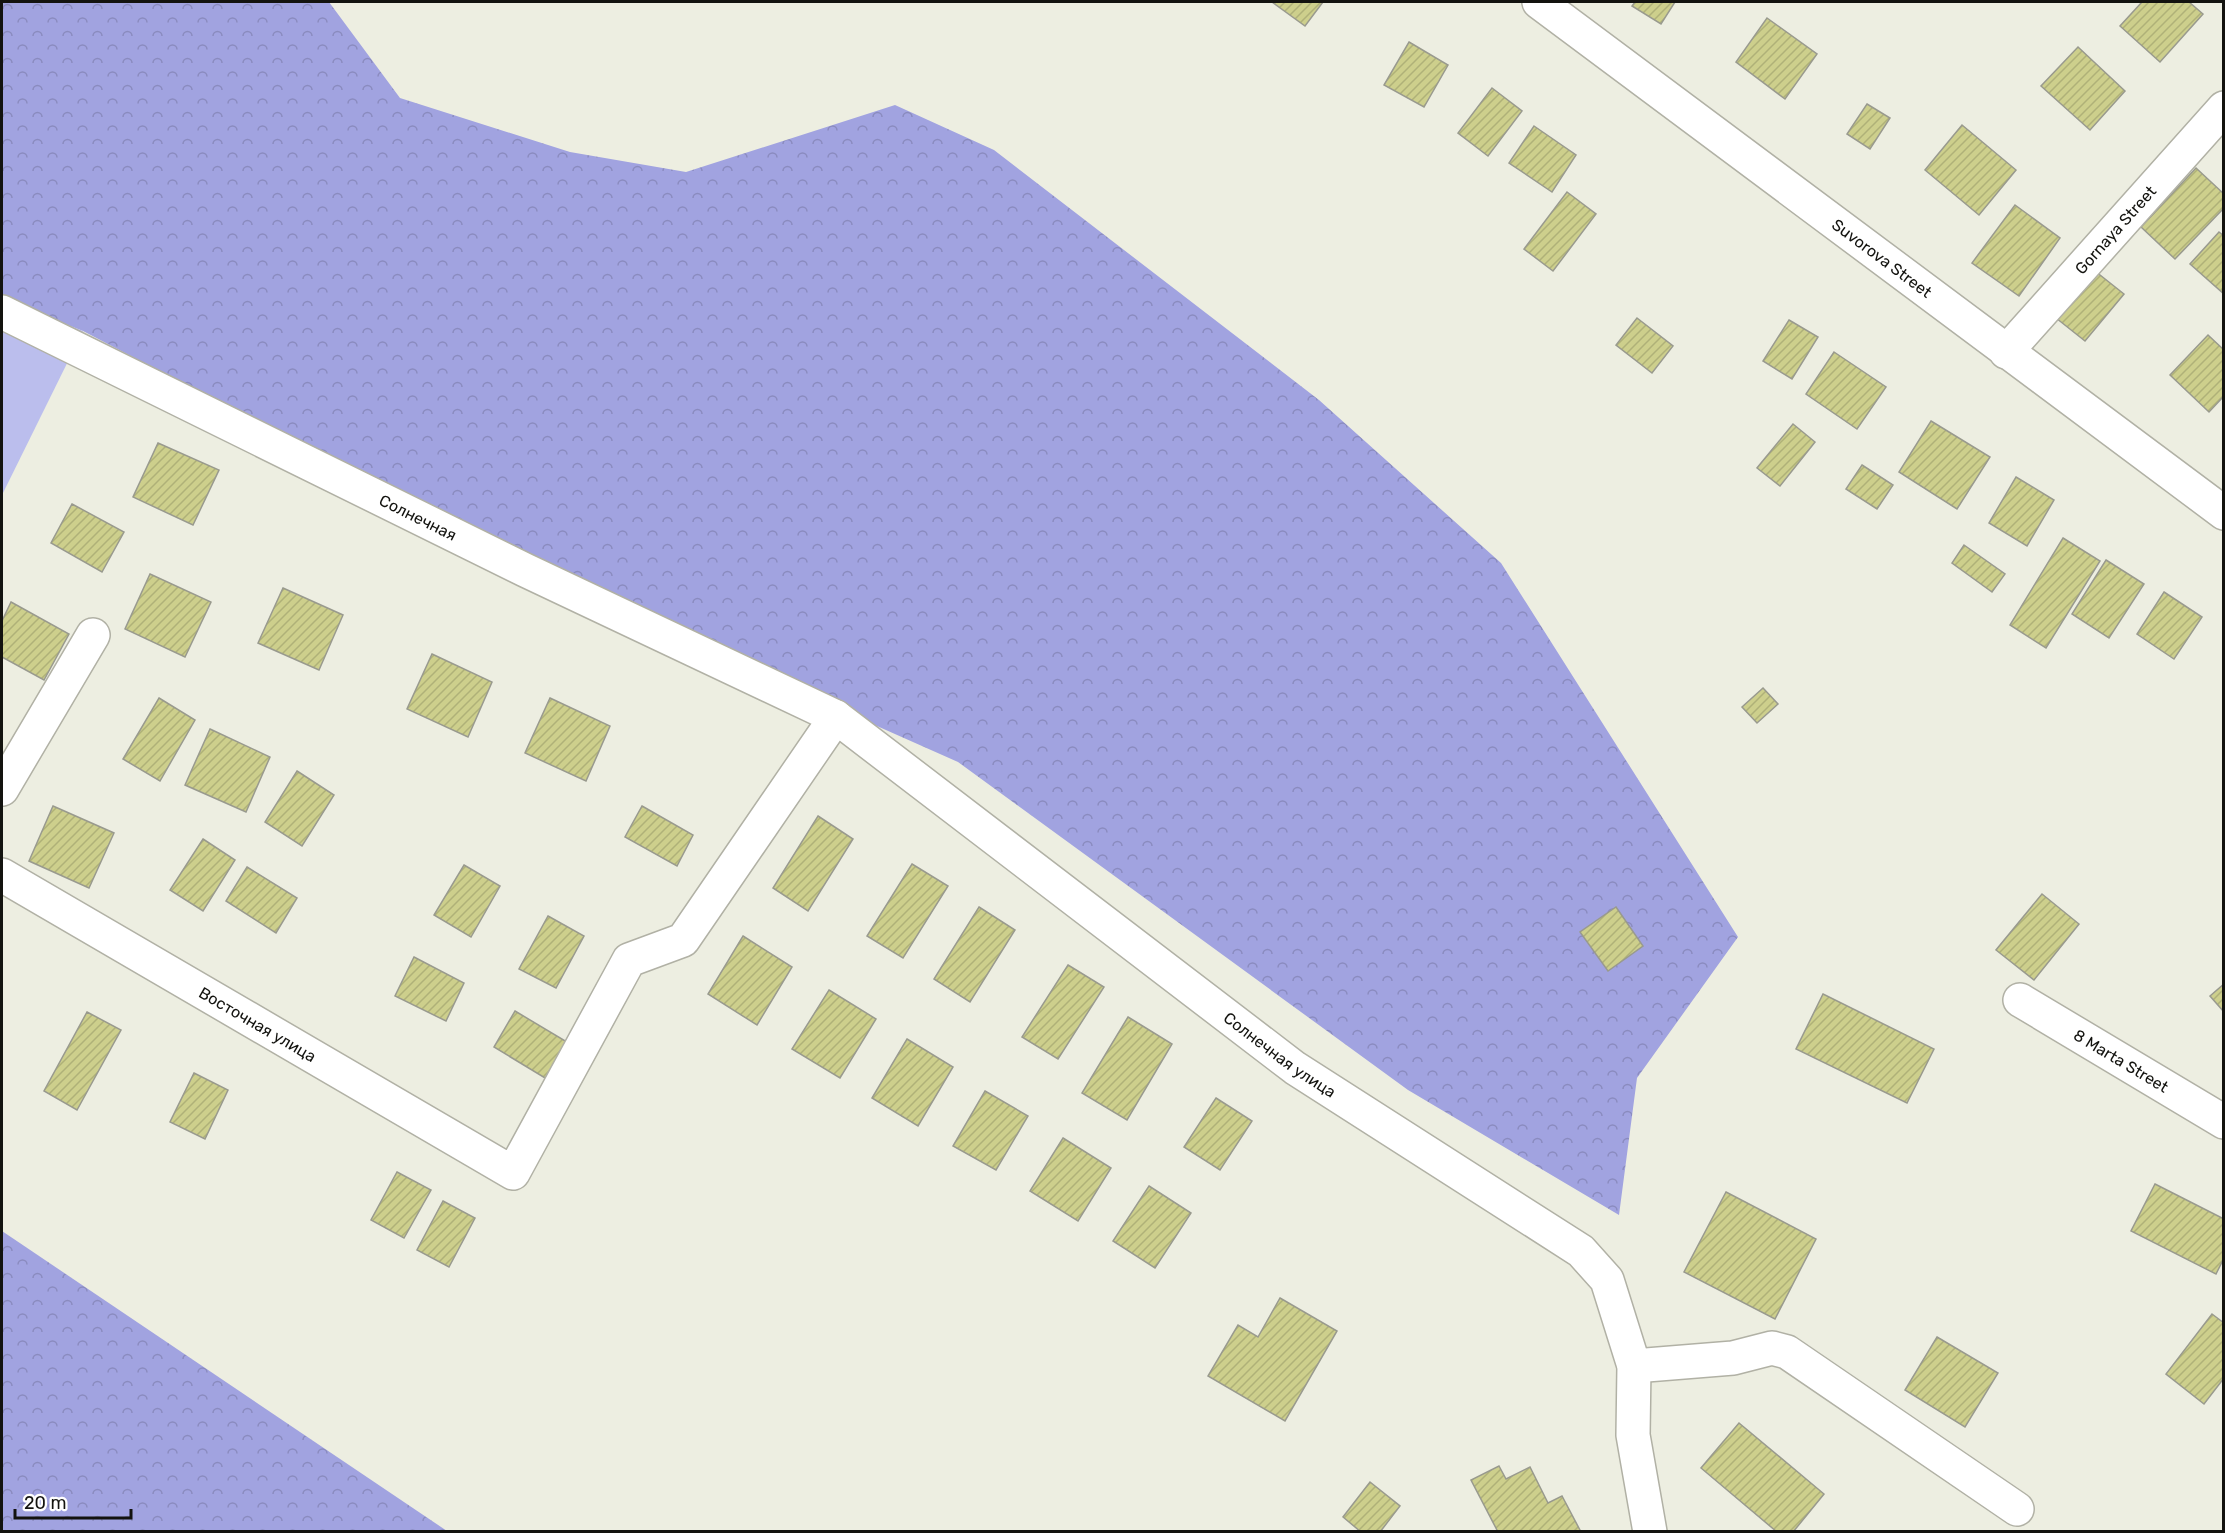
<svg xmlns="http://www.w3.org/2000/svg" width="2225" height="1533" font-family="Rubik,sans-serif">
	<defs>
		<pattern id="forest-crowns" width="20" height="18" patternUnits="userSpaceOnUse" patternTransform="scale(1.5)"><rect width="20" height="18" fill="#a1a3e0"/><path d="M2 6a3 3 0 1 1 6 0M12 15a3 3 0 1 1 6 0" fill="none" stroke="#8a8bbf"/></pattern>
		<pattern id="building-hatch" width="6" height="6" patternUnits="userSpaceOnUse" patternTransform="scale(1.5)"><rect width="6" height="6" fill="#cdcf8c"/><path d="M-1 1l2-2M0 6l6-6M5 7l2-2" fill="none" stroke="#afb178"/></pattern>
	</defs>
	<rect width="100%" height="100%" fill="#edeee1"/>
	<!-- forest -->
	<g fill="url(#forest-crowns)">
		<polygon points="2,2 329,2 400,98 570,152 686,172 895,105 994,150 1319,400 1501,563 1738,937 1637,1078 1619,1215 1408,1090 958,762 525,570 303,446 83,331 2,299"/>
		<polygon points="2,1231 447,1531 2,1531"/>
	</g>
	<!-- garden -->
	<polygon fill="#bbbeed" points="2,299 83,331 2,495"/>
	<!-- building -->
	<g fill="url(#building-hatch)" stroke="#999a8e" stroke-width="1.5">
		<polygon points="1272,2 1323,2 1305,26"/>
		<polygon points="1635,2 1675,2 1661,24 1632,6"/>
		<polygon points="2142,2 2189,2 2203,14 2160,62 2120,26"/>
		<polygon points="1767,18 1817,54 1785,99 1736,62"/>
		<polygon points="1409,42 1448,65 1424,107 1384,85"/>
		<polygon points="2078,47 2125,91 2090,130 2041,86"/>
		<polygon points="1492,88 1522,111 1488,156 1458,133"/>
		<polygon points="1867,104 1890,118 1870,149 1847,134"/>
		<polygon points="1962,125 2016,170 1979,215 1925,170"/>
		<polygon points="1534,126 1576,155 1552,192 1509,163"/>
		<polygon points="2196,168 2224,194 2224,208 2175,259 2141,227"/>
		<polygon points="1567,192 1596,214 1553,271 1524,249"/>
		<polygon points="2015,205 2060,238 2019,296 1972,263"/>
		<polygon points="2219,232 2224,236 2224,294 2190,264"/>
		<polygon points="2095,271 2124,294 2085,341 2056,318"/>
		<polygon points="1637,318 1673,346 1652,373 1616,345"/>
		<polygon points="1789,320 1818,337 1792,379 1763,361"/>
		<polygon points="2208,335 2224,350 2224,396 2209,412 2170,375"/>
		<polygon points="1834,352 1886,387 1857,429 1806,394"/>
		<polygon points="1931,421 1990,457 1957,509 1899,472"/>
		<polygon points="1793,424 1815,442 1780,486 1757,468"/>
		<polygon points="158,443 219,470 193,525 133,497"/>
		<polygon points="1862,465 1893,485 1877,509 1846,489"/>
		<polygon points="2016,477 2054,500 2027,546 1989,523"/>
		<polygon points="72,504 124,532 102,572 51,543"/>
		<polygon points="2063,538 2100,561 2046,648 2010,625"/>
		<polygon points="1964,545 2005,574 1992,592 1952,563"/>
		<polygon points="2106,560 2144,584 2109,638 2072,614"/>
		<polygon points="150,574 211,602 185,657 125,629"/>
		<polygon points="283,588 343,615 319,670 258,643"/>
		<polygon points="2164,592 2202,617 2174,659 2137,634"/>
		<polygon points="11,602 69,634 44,680 2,657 2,621"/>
		<polygon points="432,654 492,682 468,737 407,709"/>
		<polygon points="1763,688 1778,704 1757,723 1742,707"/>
		<polygon points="159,698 195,720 160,781 123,759"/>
		<polygon points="550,698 610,726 586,781 525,753"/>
		<polygon points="210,729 270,757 246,812 185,785"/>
		<polygon points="297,771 334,795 302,846 265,822"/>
		<polygon points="53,806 114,833 89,888 29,861"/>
		<polygon points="642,806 693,835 677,866 625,837"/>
		<polygon points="818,816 853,839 808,911 773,888"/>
		<polygon points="203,839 235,860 203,911 170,890"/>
		<polygon points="912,864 948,886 903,958 867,936"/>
		<polygon points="464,865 500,886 471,937 434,915"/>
		<polygon points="247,867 297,898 276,933 226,901"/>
		<polygon points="2042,894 2079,924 2034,980 1996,950"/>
		<polygon points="979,907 1015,930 970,1002 934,979"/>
		<polygon points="1616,907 1643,946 1608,971 1580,932"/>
		<polygon points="548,916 584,936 556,988 519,969"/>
		<polygon points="743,936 792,967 757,1025 708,994"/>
		<polygon points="414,957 464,983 446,1021 395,996"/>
		<polygon points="1068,965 1104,987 1058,1059 1022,1037"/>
		<polygon points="2224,984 2224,1012 2210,996"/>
		<polygon points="829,990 876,1019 840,1078 792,1049"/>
		<polygon points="1823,994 1934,1049 1907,1103 1796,1049"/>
		<polygon points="515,1011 572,1045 550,1081 494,1047"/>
		<polygon points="87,1012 121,1030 77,1110 44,1091"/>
		<polygon points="1128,1017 1172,1044 1127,1120 1082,1093"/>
		<polygon points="907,1039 953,1067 918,1126 872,1098"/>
		<polygon points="194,1073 228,1090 205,1139 170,1122"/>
		<polygon points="985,1091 1028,1116 996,1170 953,1146"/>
		<polygon points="1216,1098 1252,1121 1220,1170 1184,1147"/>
		<polygon points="1063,1138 1111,1168 1078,1221 1030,1191"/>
		<polygon points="397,1172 431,1190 404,1238 371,1220"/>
		<polygon points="2155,1184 2224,1219 2224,1258 2216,1274 2131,1231"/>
		<polygon points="1149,1186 1191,1213 1155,1268 1113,1241"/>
		<polygon points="1726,1192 1816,1239 1775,1319 1684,1272"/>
		<polygon points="443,1201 475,1218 449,1267 417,1250"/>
		<polygon points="1280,1298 1337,1331 1285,1421 1208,1376 1238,1325 1258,1337"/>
		<polygon points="2212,1314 2224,1323 2224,1378 2204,1404 2166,1374"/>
		<polygon points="1937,1337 1998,1373 1965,1427 1905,1390"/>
		<polygon points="1739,1423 1824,1494 1793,1532 1777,1532 1701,1468"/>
		<polygon points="1499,1466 1506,1479 1530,1467 1548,1503 1562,1496 1581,1532 1498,1532 1471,1480"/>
		<polygon points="1370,1482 1400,1506 1380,1532 1361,1532 1343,1517"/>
	</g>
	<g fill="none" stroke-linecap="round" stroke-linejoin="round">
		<!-- minor casing -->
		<g stroke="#b1b1a5" stroke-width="36">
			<g id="minor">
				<path id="s1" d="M1539 2 2224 513"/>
				<path id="s2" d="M2 312 525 570 836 717 1295 1068 1581 1251 1607 1280 1634 1366 1633 1435 1650 1532"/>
				<path id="s3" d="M2006 352 2224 108"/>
				<polyline points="2,789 93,635"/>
				<path id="s4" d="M2 875 513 1173 629 960 683 940 836 717"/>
				<path id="s5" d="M2020 1000 2224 1122"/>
				<polyline points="1634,1366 1733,1358 1772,1348 1787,1352 2017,1509"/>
			</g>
		</g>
		<!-- minor -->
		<use href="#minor" stroke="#fff" stroke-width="33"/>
	</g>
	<g text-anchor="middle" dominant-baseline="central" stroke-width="4.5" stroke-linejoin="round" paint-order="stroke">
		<!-- street labels -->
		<g font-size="16" fill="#13130f" stroke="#fff">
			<text stroke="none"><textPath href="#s3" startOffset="164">Gornaya Street</textPath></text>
			<text stroke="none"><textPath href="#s1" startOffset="428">Suvorova Street</textPath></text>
			<text stroke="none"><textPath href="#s2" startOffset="464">Солнечная</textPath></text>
			<text stroke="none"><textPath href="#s4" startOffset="296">Восточная улица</textPath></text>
			<text stroke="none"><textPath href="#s2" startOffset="1485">Солнечная улица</textPath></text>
			<text stroke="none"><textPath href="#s5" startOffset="118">8 Marta Street</textPath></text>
		</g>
	</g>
	<!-- border -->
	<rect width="2225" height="1533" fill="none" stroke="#13130f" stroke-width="6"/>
	<!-- scale -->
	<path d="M15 1509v9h116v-9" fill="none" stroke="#13130f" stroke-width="3"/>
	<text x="24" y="1509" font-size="18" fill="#13130f" stroke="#ffffff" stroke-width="4.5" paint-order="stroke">20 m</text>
</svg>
